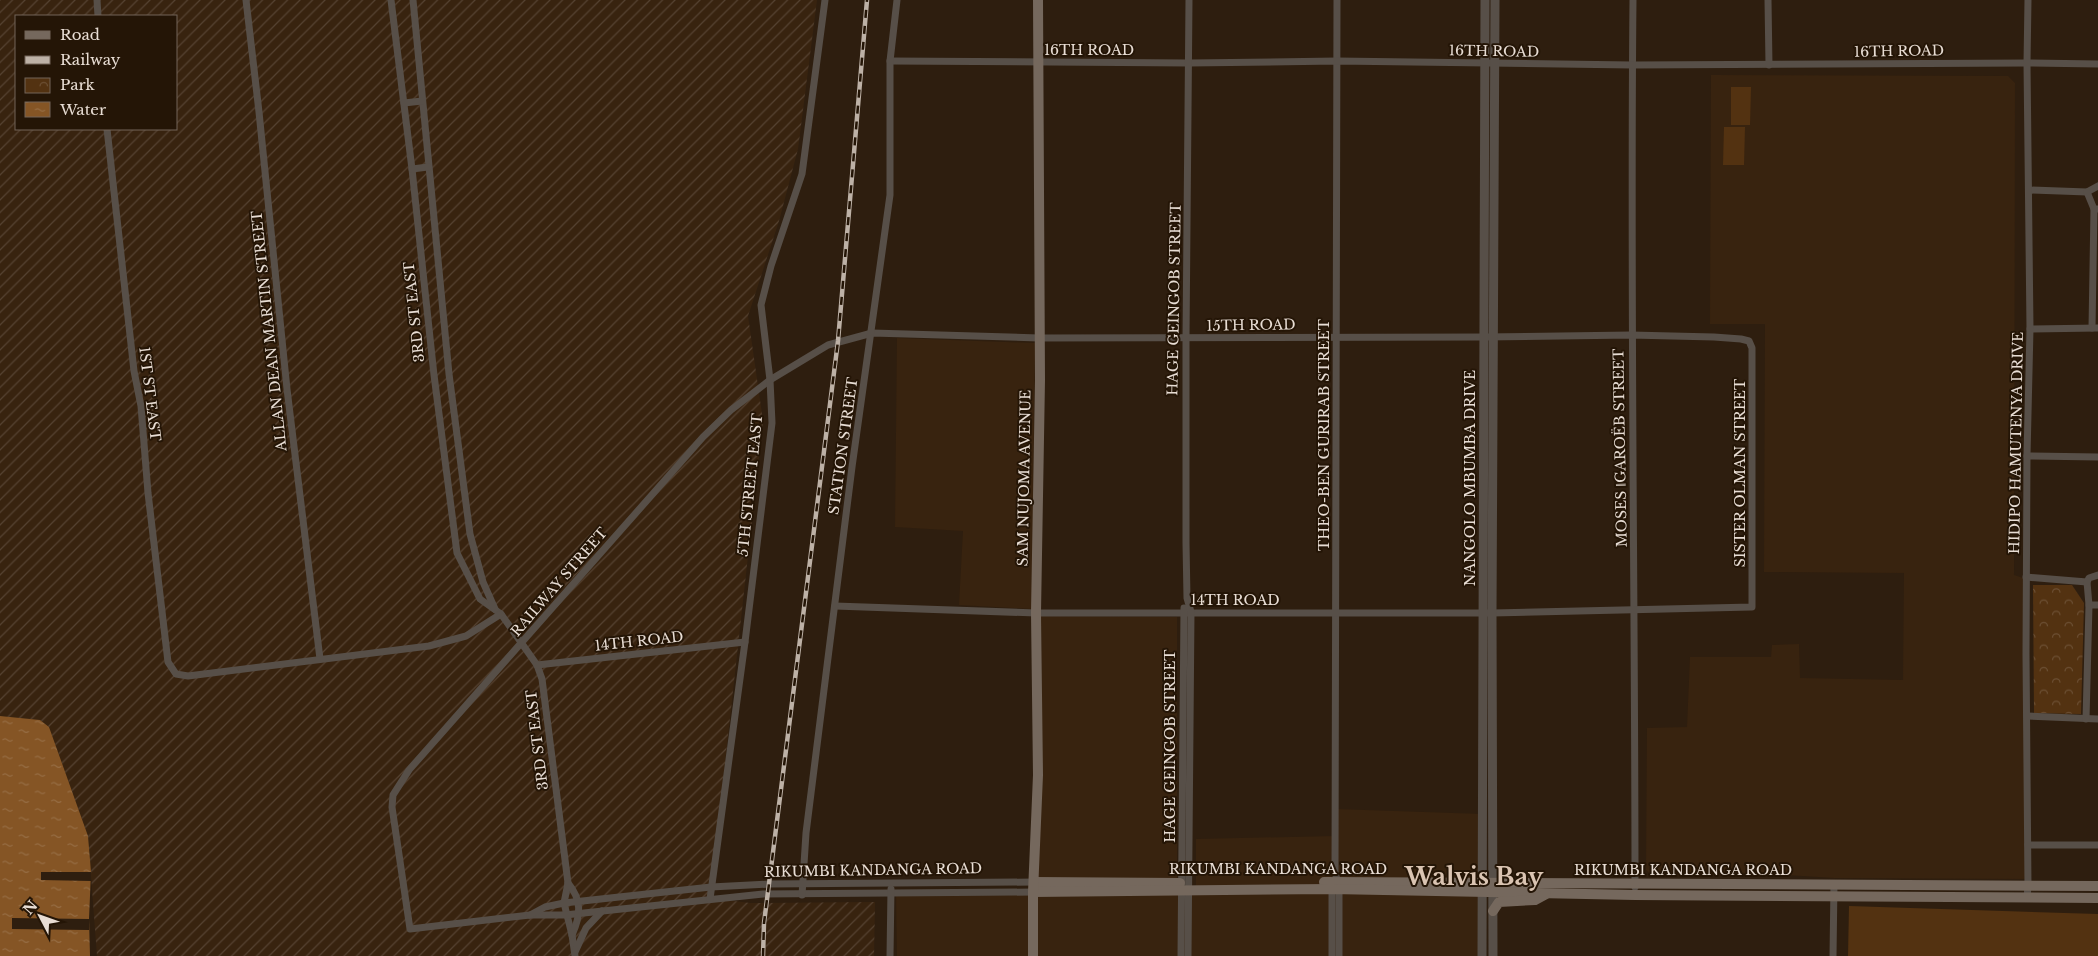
<svg xmlns="http://www.w3.org/2000/svg" width="2098" height="956" font-family="'Libre Baskerville',serif">
	<defs>
		<pattern id="industrial-furrows" width="10" height="10" patternUnits="userSpaceOnUse" patternTransform="scale(1.25)"><rect width="10" height="10" fill="#38230f"/><path d="M-1 1l2-2M0 10L10 0M9 11l2-2" fill="none" stroke="#554231"/></pattern>
		<pattern id="park-crowns" width="20" height="18" patternUnits="userSpaceOnUse" patternTransform="scale(1.25)"><rect width="20" height="18" fill="#533211"/><path d="M2 6a3 3 0 1 1 6 0M12 15a3 3 0 1 1 6 0" fill="none" stroke="#6c4f33"/></pattern>
		<pattern id="water-ripples" width="26" height="14" patternUnits="userSpaceOnUse" patternTransform="scale(1.25)"><rect width="26" height="14" fill="#855525"/><path d="M2 4q2-2 4 0t4 0M15 11q2-2 4 0t4 0" fill="none" stroke="#966d44"/></pattern>
	</defs>
	<rect width="100%" height="100%" fill="#2e1e0f"/>
	<!-- built -->
	<g fill="#38230f">
		<polygon points="1711,75 2008,76 2015,83 2014,575 2029,580 2026,879 1834,878 1770,874 1653,876 1646,870 1647,728 1687,727 1690,657 1771,657 1772,645 1799,644 1800,678 1903,680 1904,573 1764,572 1765,324 1710,324"/>
		<polygon points="897,338 1035,343 1032,609 959,605 963,531 895,527"/>
		<polygon points="1041,616 1177,617 1177,880 1037,878 1042,773"/>
		<polygon points="1336,809 1482,814 1481,956 1038,956 1037,894 1196,892 1196,839 1335,836"/>
		<polygon points="1029,895 1030,956 897,956 896,896"/>
	</g>
	<!-- industrial -->
	<path fill="url(#industrial-furrows)" fill-rule="evenodd" d="M0 0H817L798 149 779 221 748 316 763 421 710 898 750 903 875 902 874 956H97L88 836 49 727 40 720 0 716ZM16 16H176V129H16Z"/>
	<!-- park -->
	<polygon fill="url(#park-crowns)" points="2033,585 2072,585 2084,603 2081,714 2034,713"/>
	<!-- garden -->
	<g fill="#533211">
		<polygon points="1731,87 1751,87 1750,125 1731,125"/>
		<polygon points="1724,127 1745,127 1744,165 1723,165"/>
		<polygon points="1849,906 2098,914 2098,956 1848,956"/>
	</g>
	<!-- water -->
	<polygon fill="url(#water-ripples)" points="0,716 40,720 49,727 88,836 91,872 89,919 90,956 0,956"/>
	<!-- pier -->
	<g fill="#2e1e0f">
		<polygon points="41,872 91,872 91,881 41,880"/>
		<polygon points="12,918 89,919 89,930 12,929"/>
	</g>
	<g fill="none" stroke-linecap="round" stroke-linejoin="round">
		<!-- minor -->
		<g stroke="#574f48" stroke-width="7">
			<polyline points="97,0 98,16"/>
			<polyline points="246,0 259,112 287,389 320,659"/>
			<polyline points="391,0 412,169 434,375 457,553 480,599 501,614 537,665 542,679 568,883 564,903 572,935 575,956"/>
			<polyline points="413,0 449,374 470,534 483,582 495,609"/>
			<polyline points="1337,0 1335,871 1339,889 1339,956"/>
			<path d="M1633 0C1630 296 1635 592 1635 887"/>
			<polyline points="1768,0 1769,65"/>
			<polyline points="890,61 1189,63 1337,61 1632,65 2027,63 2098,64"/>
			<polyline points="404,103 422,101"/>
			<polyline points="107,129 134,371 141,406 148,493 168,662 176,674 188,676 429,646 466,636 501,614"/>
			<polyline points="412,169 428,167"/>
			<polyline points="2029,190 2087,192 2098,186"/>
			<polyline points="2087,192 2094,209 2098,209"/>
			<polyline points="2092,328 2094,209"/>
			<polyline points="2030,329 2098,328"/>
			<polyline points="2027,456 2098,457"/>
			<polyline points="2026,577 2087,582"/>
			<polyline points="2089,605 2098,605"/>
			<polyline points="835,606 1036,613 1492,613 1752,607 1752,348 1749,341 1741,339 1714,337 1631,335 1484,337 1039,338 872,333 828,345 770,380 731,410 703,437 409,770 393,795 392,807 410,929 530,915 565,915 763,894 1033,892"/>
			<polyline points="537,665 745,642"/>
			<polyline points="2027,716 2098,719"/>
			<polyline points="2086,719 2089,605 2087,582 2089,578 2098,575"/>
			<polyline points="2028,845 2098,845"/>
			<path d="M568 883C582 900 581 915 572 935"/>
			<polyline points="802,895 806,833 852,467 890,195 890,61 897,0"/>
			<polyline points="2027,898 2028,886 2026,654 2027,456 2030,329 2027,63 2028,0"/>
			<polyline points="710,899 745,642 772,423 770,380 761,305 771,266 802,174 825,0"/>
			<polyline points="530,915 545,907 564,903 711,887 770,884 1034,882"/>
			<polyline points="575,952 586,928 602,911"/>
			<polyline points="890,956 891,889"/>
			<polyline points="1181,956 1184,608"/>
			<polyline points="1188,956 1191,612 1187,598 1186,543 1186,338 1189,0"/>
			<polyline points="1332,956 1332,886"/>
			<polyline points="1833,956 1834,884"/>
		</g>
		<!-- tertiary -->
		<g stroke="#574f48" stroke-width="9">
			<polyline points="1482,956 1485,0"/>
			<polyline points="1493,956 1492,613 1495,0"/>
		</g>
		<!-- secondary -->
		<g stroke="#75685d" stroke-width="10">
			<polyline points="1034,882 1180,883"/>
			<polyline points="1324,882 2098,886"/>
			<polyline points="1033,892 1332,889 1635,895 2098,898"/>
			<polyline points="1493,911 1499,902 1535,900 1546,894"/>
			<polyline points="1033,956 1033,892 1038,775 1036,613 1040,380 1038,0"/>
		</g>
		<!-- rail casing -->
		<g stroke="#bdb1a6" stroke-width="4.5">
			<polyline id="rail" points="763,956 764,923 838,341 867,0"/>
		</g>
		<!-- rail -->
		<use href="#rail" stroke="#241506" stroke-width="2.5" stroke-dasharray="8" stroke-linecap="butt"/>
	</g>
	<g text-anchor="middle" dominant-baseline="central" stroke-width="4" stroke-linejoin="round" paint-order="stroke">
		<!-- street labels -->
		<g font-size="14" fill="#e8ddd4" stroke="#241506">
			<text x="1089" y="50">16TH ROAD</text>
			<text transform="translate(1494 51) rotate(1)">16TH ROAD</text>
			<text transform="translate(1899 51) rotate(-1)">16TH ROAD</text>
			<text transform="translate(1174 299) rotate(-89)">HAGE GEINGOB STREET</text>
			<text transform="translate(414 312) rotate(-96)">3RD ST EAST</text>
			<text transform="translate(1251 325) rotate(-1)">15TH ROAD</text>
			<text transform="translate(269 331) rotate(-96)">ALLAN DEAN MARTIN STREET</text>
			<text transform="translate(150 394) rotate(83)">1ST ST EAST</text>
			<text transform="translate(1324 435) rotate(-90)">THEO-BEN GURIRAB STREET</text>
			<text transform="translate(2016 443) rotate(-89)">HIDIPO HAMUTENYA DRIVE</text>
			<text transform="translate(843 446) rotate(-82)">STATION STREET</text>
			<text transform="translate(1620 448) rotate(-91)">MOSES ǁGAROËB STREET</text>
			<text transform="translate(1740 473) rotate(-90)">SISTER OLMAN STREET</text>
			<text transform="translate(1024 478) rotate(-89)">SAM NUJOMA AVENUE</text>
			<text transform="translate(1470 478) rotate(-90)">NANGOLO MBUMBA DRIVE</text>
			<text transform="translate(750 485) rotate(-84)">5TH STREET EAST</text>
			<text transform="translate(559 582) rotate(-49)">RAILWAY STREET</text>
			<text x="1235" y="600">14TH ROAD</text>
			<text transform="translate(639 641) rotate(-6)">14TH ROAD</text>
			<text transform="translate(537 740) rotate(-97)">3RD ST EAST</text>
			<text transform="translate(1170 746) rotate(-90)">HAGE GEINGOB STREET</text>
			<text x="1278" y="869">RIKUMBI KANDANGA ROAD</text>
			<text transform="translate(873 870) rotate(-1)">RIKUMBI KANDANGA ROAD</text>
			<text x="1683" y="870">RIKUMBI KANDANGA ROAD</text>
		</g>
		<!-- town labels -->
		<g font-size="24" font-weight="bold" fill="#dac4b2" stroke="#241506">
			<text x="1474" y="876">Walvis Bay</text>
		</g>
	</g>
	<!-- legend -->
	<rect x="15" y="15" width="162" height="115" fill="#241506" stroke="#726558"/>
	<rect x="25" y="31" width="25" height="8" fill="#75685d" stroke="#726558"/>
	<text x="60" y="40" font-size="15" fill="#e8ddd4">Road</text>
	<rect x="25" y="56" width="25" height="8" fill="#bdb1a6" stroke="#726558"/>
	<text x="60" y="65" font-size="15" fill="#e8ddd4">Railway</text>
	<rect x="25" y="78" width="25" height="15" fill="url(#park-crowns)" stroke="#726558"/>
	<text x="60" y="90" font-size="15" fill="#e8ddd4">Park</text>
	<rect x="25" y="102" width="25" height="15" fill="url(#water-ripples)" stroke="#726558"/>
	<text x="60" y="115" font-size="15" fill="#e8ddd4">Water</text>
	<!-- north arrow -->
	<g transform="translate(40 916) rotate(311)" stroke="#241506" stroke-width="4" paint-order="stroke">
	<path d="M0-4L9 19L0 12L-9 19Z" fill="#e8ddd4"/>
	<text y="-8" font-size="14" font-weight="bold" text-anchor="middle" fill="#e8ddd4">N</text>
	</g>
</svg>
